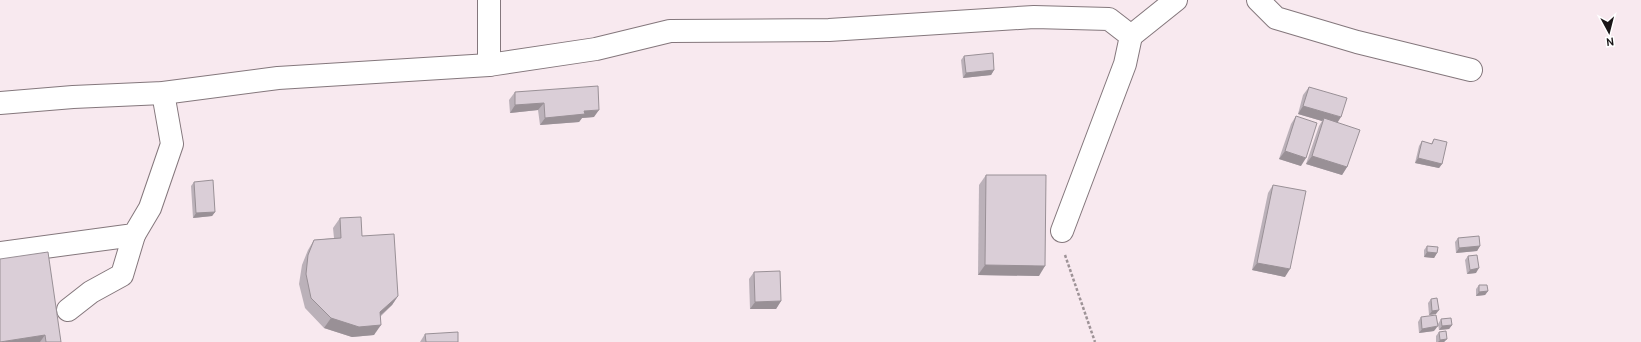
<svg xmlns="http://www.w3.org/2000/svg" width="1641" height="342" font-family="Cabin,sans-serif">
	<rect width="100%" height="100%" fill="#f8e9ef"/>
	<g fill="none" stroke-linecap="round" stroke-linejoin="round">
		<!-- minor casing -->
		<g stroke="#84777c" stroke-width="24">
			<g id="minor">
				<polyline points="1258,0 1276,18 1357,42 1471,70"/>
				<polyline points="1131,36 1176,0"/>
				<polyline points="489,65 489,0"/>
				<polyline points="0,103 73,97 163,93 278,78 489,65 596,49 670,31 829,30 1034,17 1109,19 1131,36 1125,64 1062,231"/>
				<polyline points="0,253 134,235 150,208 172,144 163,93"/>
				<polyline points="68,310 91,292 122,275 134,235"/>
			</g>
		</g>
		<!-- path -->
		<polyline stroke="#9e9397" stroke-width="2.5" stroke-dasharray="3 2" stroke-linecap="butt" points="1065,255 1095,342"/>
		<!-- minor -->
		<use href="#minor" stroke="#fff" stroke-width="22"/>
	</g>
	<!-- wall -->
	<g fill="#bbb1b9">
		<polygon points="964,56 994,70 991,75 963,78 961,60"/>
		<polygon points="1309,87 1337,123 1347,167 1342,175 1306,164 1319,126 1322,121 1298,114 1303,95"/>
		<polygon points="515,92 594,117 582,118 579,122 540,125 538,110 510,113 509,100"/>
		<polygon points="1296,116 1301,166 1279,159 1291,124"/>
		<polygon points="1434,139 1442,164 1439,168 1415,163 1419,146 1422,141 1431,144"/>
		<polygon points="986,175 1039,276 978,275 979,185"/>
		<polygon points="194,182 215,212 212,216 193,218 191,186"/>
		<polygon points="1273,185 1285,277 1252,270 1268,193"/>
		<polygon points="340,218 362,236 398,296 392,305 381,316 374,335 352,337 324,328 305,308 299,284 302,265 308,250 314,240 334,238 333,228"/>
		<polygon points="1458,238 1480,246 1477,251 1456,253 1455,242"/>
		<polygon points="1427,246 1437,253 1434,258 1424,257 1424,250"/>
		<polygon points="1468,256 1476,273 1467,274 1465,260"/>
		<polygon points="0,259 61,342 0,342"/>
		<polygon points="754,272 781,301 776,309 750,309 749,279"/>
		<polygon points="1479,285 1488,291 1485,295 1476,296 1476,289"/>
		<polygon points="1431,299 1436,314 1429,315 1428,303"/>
		<polygon points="1421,317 1434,331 1419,333 1418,322"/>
		<polygon points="1441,319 1452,325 1449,329 1439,330 1438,324"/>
		<polygon points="1439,332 1447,339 1444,342 1436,342 1436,336"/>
		<polygon points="425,334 458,342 420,342"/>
	</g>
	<!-- shaded-wall -->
	<g fill="#999096">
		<polygon points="994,70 991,75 963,78 966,73"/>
		<polygon points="544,103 538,110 510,113 515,105"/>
		<polygon points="1303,106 1341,117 1336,125 1324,118 1322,121 1298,114"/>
		<polygon points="599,110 594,117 582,118 579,122 540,125 545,118 584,111"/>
		<polygon points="1285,151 1306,158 1301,166 1279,159"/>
		<polygon points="1312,156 1347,167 1342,175 1306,164"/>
		<polygon points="1418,158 1442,164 1439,168 1415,163"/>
		<polygon points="215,212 212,216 193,218 196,213"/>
		<polygon points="1480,246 1477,251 1456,253 1459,248"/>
		<polygon points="1427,252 1437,253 1434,258 1424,257"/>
		<polygon points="1257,263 1290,269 1285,277 1252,270"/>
		<polygon points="985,265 1045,266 1039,276 978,275"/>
		<polygon points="1479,268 1476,273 1467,274 1470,270"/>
		<polygon points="1488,291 1485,295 1476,296 1479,292"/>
		<polygon points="398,296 392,305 373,322 380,312"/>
		<polygon points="781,301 776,309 750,309 755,302"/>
		<polygon points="1439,310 1436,314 1429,315 1432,311"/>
		<polygon points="331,318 381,325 374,335 352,337 324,328"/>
		<polygon points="1452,325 1449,329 1439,330 1442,326"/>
		<polygon points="1438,326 1434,331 1419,333 1422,329"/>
		<polygon points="45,335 40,342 0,342"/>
		<polygon points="1447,339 1444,342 1438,342 1440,340"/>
	</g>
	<!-- building -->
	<g fill="#daced7" stroke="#999096">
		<polygon points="993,53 994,70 966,73 964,56"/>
		<polygon points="598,86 599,110 584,111 585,114 545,118 544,103 515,105 515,92"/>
		<polygon points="1309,87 1347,98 1341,117 1303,106"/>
		<polygon points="1296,116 1317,123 1306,158 1285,151"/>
		<polygon points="1324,118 1360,130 1347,167 1312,156"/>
		<polygon points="1434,139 1447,142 1442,164 1418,158 1422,141 1432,144"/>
		<polygon points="986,175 1046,175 1045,266 985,265"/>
		<polygon points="213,180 215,212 196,213 194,182"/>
		<polygon points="1273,185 1306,191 1290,269 1257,263"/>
		<polygon points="361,217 362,236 394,234 398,296 380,312 381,325 359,327 331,318 311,298 306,274 308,255 314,240 341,238 340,218"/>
		<polygon points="1479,236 1480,246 1459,248 1458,238"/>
		<polygon points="1427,246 1438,247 1437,253 1427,252"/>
		<polygon points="48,252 61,342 46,342 45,335 0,342 0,259"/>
		<polygon points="1477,255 1479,268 1470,270 1468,256"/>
		<polygon points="780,271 781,301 755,302 754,272"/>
		<polygon points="1479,285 1487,285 1488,291 1479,292"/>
		<polygon points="1437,298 1439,310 1432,311 1431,299"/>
		<polygon points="1436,315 1438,326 1422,329 1421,317"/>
		<polygon points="1451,318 1452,325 1442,326 1441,319"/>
		<polygon points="1446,331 1447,339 1440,340 1439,332"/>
		<polygon points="458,332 458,342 426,342 425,334"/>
	</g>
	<!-- north arrow -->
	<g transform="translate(1609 32) rotate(173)" stroke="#ffffff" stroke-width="3" paint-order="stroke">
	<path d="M0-3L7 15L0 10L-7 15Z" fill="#1a1517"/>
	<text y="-6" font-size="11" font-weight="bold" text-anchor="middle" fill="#1a1517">N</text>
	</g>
</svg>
